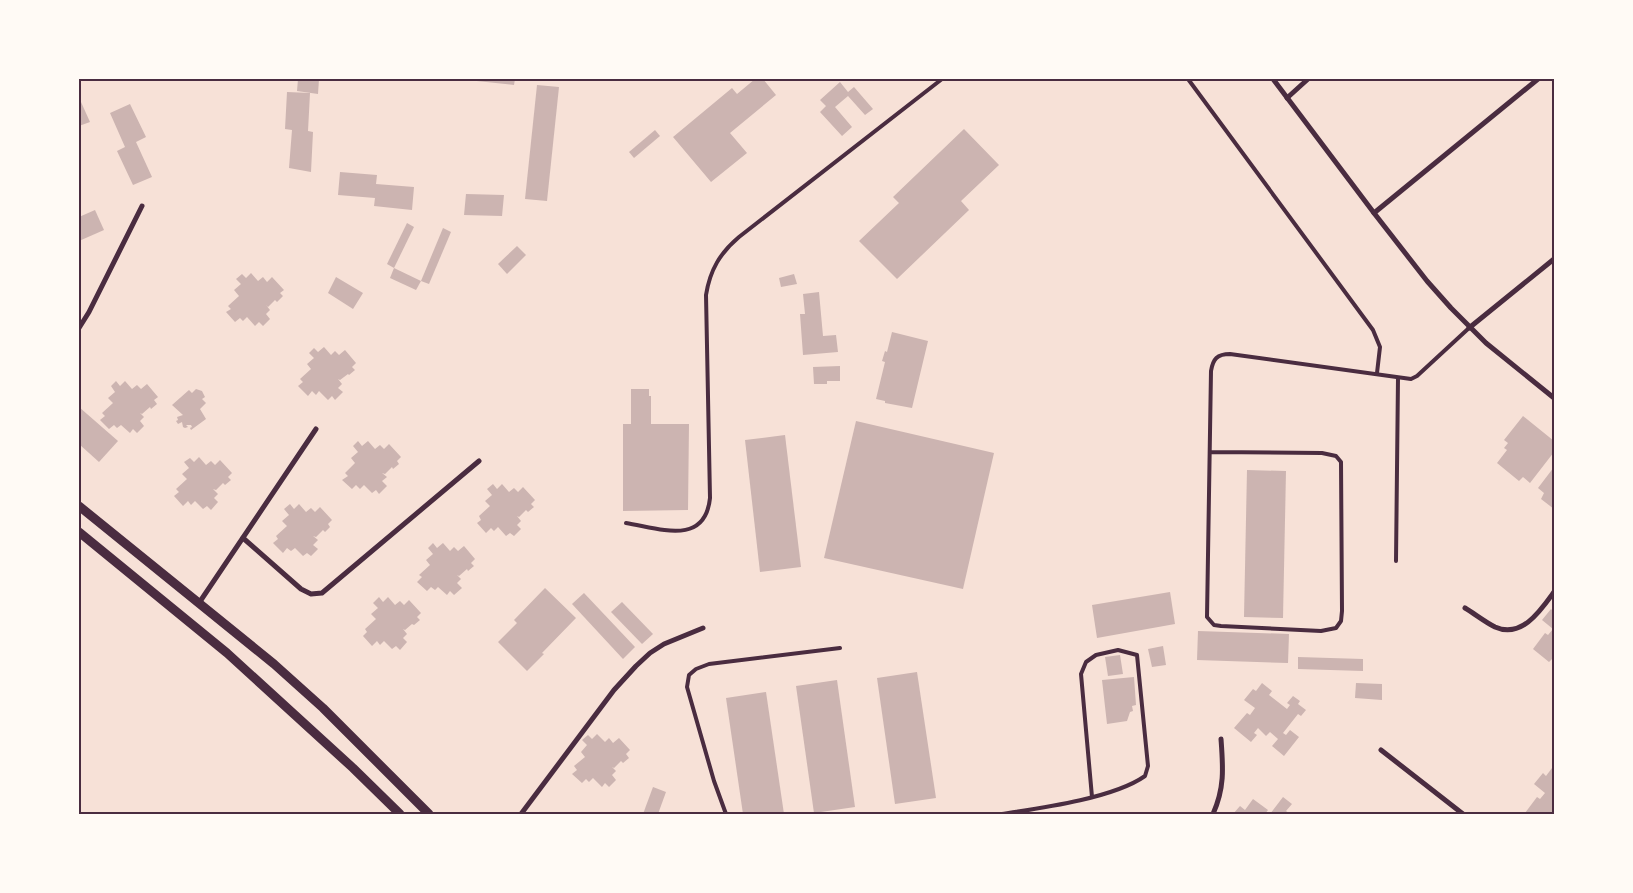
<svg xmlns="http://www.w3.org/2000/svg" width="1633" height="893" font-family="'Exo 2',sans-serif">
	<rect width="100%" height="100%" fill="#f7e1d7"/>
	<!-- building -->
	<g fill="#ccb4b1">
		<polygon points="298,79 319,79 318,94 297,91"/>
		<polygon points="467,79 515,79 514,85 467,80"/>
		<polygon points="755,79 763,79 776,95 730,133 747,153 711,182 673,137 732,88 737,94"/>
		<polygon points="840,82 848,92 854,87 873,109 865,115 848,96 835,107 852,127 842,136 820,112 826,106 820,100"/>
		<polygon points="537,85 559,87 547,201 525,199"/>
		<polygon points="287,92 310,93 308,131 313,132 311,172 289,168 292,130 285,129"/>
		<polygon points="81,102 90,122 79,126 79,103"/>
		<polygon points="130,104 146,137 136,142 152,177 133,185 117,151 125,147 110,113"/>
		<polygon points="964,129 999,165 961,201 969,210 897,279 859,241 899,203 893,197"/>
		<polygon points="655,130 660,136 634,158 629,152"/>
		<polygon points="340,172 377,175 376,184 414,187 412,210 374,206 375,198 338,195"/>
		<polygon points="466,194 504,195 502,216 464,215"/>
		<polygon points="95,210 104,230 79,241 79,217"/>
		<polygon points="407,223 414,227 394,268 387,264"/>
		<polygon points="443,228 451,232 429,284 421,281"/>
		<polygon points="517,246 526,255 507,274 498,264"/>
		<polygon points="394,268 421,281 416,290 390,278"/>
		<polygon points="251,273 258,281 263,277 267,282 272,277 284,290 280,293 283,296 277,302 275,300 268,307 266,305 270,310 266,314 270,319 263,326 259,322 255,326 247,317 243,321 240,318 235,322 226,312 231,309 228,306 239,296 234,290 241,284 236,279 242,274 246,278"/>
		<polygon points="794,274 797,284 781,287 779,278"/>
		<polygon points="336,277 363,293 353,309 328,293"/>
		<polygon points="819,292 823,336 836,335 838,352 803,355 800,314 805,314 803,294"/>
		<polygon points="892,332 928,341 912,408 885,403 885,401 876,399 885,362 882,361 885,351 887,352"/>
		<polygon points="324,347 331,355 335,351 339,355 345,350 356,363 352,367 355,370 349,375 348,374 340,380 338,379 342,384 338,388 343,392 335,400 332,396 328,400 319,391 316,395 312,391 308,396 298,386 303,382 300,379 311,369 307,364 314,358 309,353 314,348 318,352"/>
		<polygon points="840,366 840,381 827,381 827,384 814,384 813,367"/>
		<polygon points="116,381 120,386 125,381 132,389 137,385 141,389 147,384 158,397 154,400 157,404 151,409 150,407 142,414 140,413 144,417 140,421 144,426 137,433 133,429 130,433 121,425 117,428 114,425 109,429 100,420 105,416 102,413 113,403 108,398 115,392 111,386"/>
		<polygon points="196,389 202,391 205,397 202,399 206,403 200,409 206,419 191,430 190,428 192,427 191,425 186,425 188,427 185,428 183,427 182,422 178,424 176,421 178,420 177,417 183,415 172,405 189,390 192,393"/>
		<polygon points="631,389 649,389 649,396 651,396 651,424 689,424 688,510 623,511 623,424 631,424"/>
		<polygon points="79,407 118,441 99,462 79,444"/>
		<polygon points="1523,416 1554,441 1554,452 1530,483 1523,477 1519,481 1497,463 1507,450 1504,448 1508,443 1504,440"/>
		<polygon points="856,421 994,453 963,589 824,558"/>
		<polygon points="785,435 801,567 760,572 745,440"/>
		<polygon points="358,441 362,446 368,441 375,449 380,445 384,449 389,444 401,457 397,461 399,464 393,469 392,467 385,474 382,473 387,477 382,481 387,486 379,494 376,490 372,493 364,485 360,489 356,485 352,489 342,480 348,476 345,473 355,463 351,458 358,452 353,446"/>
		<polygon points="199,457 206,465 211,461 215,465 220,460 232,473 228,477 231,480 225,485 223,483 216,490 213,489 218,494 214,498 218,502 211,510 207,506 203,509 195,501 191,505 188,501 183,506 174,496 179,492 176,489 187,479 182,474 189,468 184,462 190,458 194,462"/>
		<polygon points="1554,467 1554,509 1541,499 1544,493 1538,488"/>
		<polygon points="1247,470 1286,471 1283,618 1244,617"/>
		<polygon points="493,484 497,489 502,484 509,492 514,488 518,492 523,487 535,500 531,504 534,507 528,512 526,510 519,517 517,516 521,521 517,525 521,529 514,536 510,533 506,536 498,527 494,531 491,528 486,533 477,523 481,520 479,516 490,506 485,501 492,495 487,489"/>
		<polygon points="290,504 294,509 299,504 306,512 311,508 315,512 320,507 332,520 328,524 330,527 325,532 323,530 316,537 313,536 318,540 313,545 318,549 311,556 307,553 303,556 295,548 291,551 287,548 283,553 273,543 278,539 276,536 287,526 282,521 289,515 284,509"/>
		<polygon points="433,543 437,548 443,543 450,551 454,547 458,551 464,546 475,559 471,563 474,566 468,571 467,569 459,576 457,575 461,579 457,583 462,588 454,595 450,591 447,595 438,587 435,590 431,587 427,591 417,582 422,577 419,575 430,565 426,560 433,554 428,548"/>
		<polygon points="545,588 576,618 542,653 544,654 527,671 498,642 517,623 514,620"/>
		<polygon points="1170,592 1175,624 1097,638 1092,605"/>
		<polygon points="584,593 635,647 623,659 572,604"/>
		<polygon points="379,597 383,602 388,597 395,605 400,601 404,605 409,600 421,613 417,617 420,620 414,625 412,624 405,630 403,629 407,634 403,638 407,642 400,650 396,646 392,649 384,641 380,645 377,641 372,646 363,636 367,632 365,629 376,619 371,614 378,608 373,603"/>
		<polygon points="622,602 653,634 642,644 611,612"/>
		<polygon points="1551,609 1554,612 1554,651 1552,653 1554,657 1549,662 1533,649 1545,633 1548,635 1553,629 1542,620"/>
		<polygon points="1198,631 1289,634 1288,663 1197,660"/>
		<polygon points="1163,646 1166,665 1152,667 1148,649"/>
		<polygon points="1120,655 1123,674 1108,676 1105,657"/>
		<polygon points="1298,657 1363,659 1363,671 1298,669"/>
		<polygon points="917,672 936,798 895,804 877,678"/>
		<polygon points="1134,677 1136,705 1132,706 1133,711 1130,712 1127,721 1107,724 1102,680"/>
		<polygon points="837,680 855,807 814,813 796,686"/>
		<polygon points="1262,683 1272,691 1269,695 1287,709 1290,705 1287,703 1293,696 1300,701 1298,704 1306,710 1301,716 1298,714 1283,733 1286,735 1290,730 1299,737 1284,756 1272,746 1278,739 1270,732 1266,736 1258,728 1254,733 1257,735 1251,742 1234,728 1247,713 1250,715 1255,708 1244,700 1253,689 1256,691"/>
		<polygon points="1356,683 1382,684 1382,700 1355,698"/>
		<polygon points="766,692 784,814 743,814 726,698"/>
		<polygon points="597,734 605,742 609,738 613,743 619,738 630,750 626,754 629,758 623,763 621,761 614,768 612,767 616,771 612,775 616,780 609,787 605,783 602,787 593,778 589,782 586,779 582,783 572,774 577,770 574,766 585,757 581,752 587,745 582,740 588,735 592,739"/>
		<polygon points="1552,768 1554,770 1554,814 1526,814 1525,813 1537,797 1540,799 1545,793 1534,784 1543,773 1546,776"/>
		<polygon points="653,787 666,792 658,814 643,814"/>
		<polygon points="1283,797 1292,804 1286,811 1290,814 1270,814"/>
		<polygon points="1253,799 1268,810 1265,814 1233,814 1240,806 1245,810"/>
	</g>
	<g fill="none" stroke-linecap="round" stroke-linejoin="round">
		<!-- service -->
		<g stroke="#4a2c40" stroke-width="4">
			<polyline points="1188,79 1373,330 1380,347 1377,373"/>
			<path d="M1211 452 1322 453 1336 456 1341 462 1342 611 1341 621 1336 628 1321 631 1221 626 1214 625 1207 617 1211 371C1213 359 1217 354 1230 354L1411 379 1417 376 1469 328"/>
			<path d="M626 523C658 528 705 547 710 498L706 295C710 270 720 253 739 237L942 79"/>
			<polyline points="1396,561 1398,378"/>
			<polyline points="726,814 714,781 687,687 689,675 696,669 709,664 840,648"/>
			<path d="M1002 814C1042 808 1114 798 1145 776L1148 766 1137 655 1118 650 1096 655 1086 662 1081 674 1092 797"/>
		</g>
		<!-- minor -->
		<g stroke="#4a2c40" stroke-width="5">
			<polyline points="1273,79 1374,213 1427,281 1451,308 1486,343 1554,398"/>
			<polyline points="1287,98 1308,79"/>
			<polyline points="1374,213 1538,79"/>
			<polyline points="79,328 89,312 142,206"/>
			<polyline points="1469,328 1554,259"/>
			<polyline points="243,538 301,589 311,594 322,593 479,461"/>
			<polyline points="199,603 316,429"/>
			<path d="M1465 608C1475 614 1485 622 1495 627 1522 639 1541 610 1554 592"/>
			<polyline points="1381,750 1463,814"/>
			<polyline points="521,814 614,690 636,666 650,653 664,644 703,628"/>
			<path d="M1213 814C1225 787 1223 767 1221 739"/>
		</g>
		<!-- tertiary -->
		<g stroke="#4a2c40" stroke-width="9">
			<polyline points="79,506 274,664 323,708 429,814"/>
			<polyline points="79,532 227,653 353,768 400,814"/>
		</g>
	</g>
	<!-- border -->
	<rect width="1633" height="893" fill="none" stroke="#fffaf5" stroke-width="160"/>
	<rect x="80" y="80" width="1473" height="733" fill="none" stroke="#4a2c40" stroke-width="2"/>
</svg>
